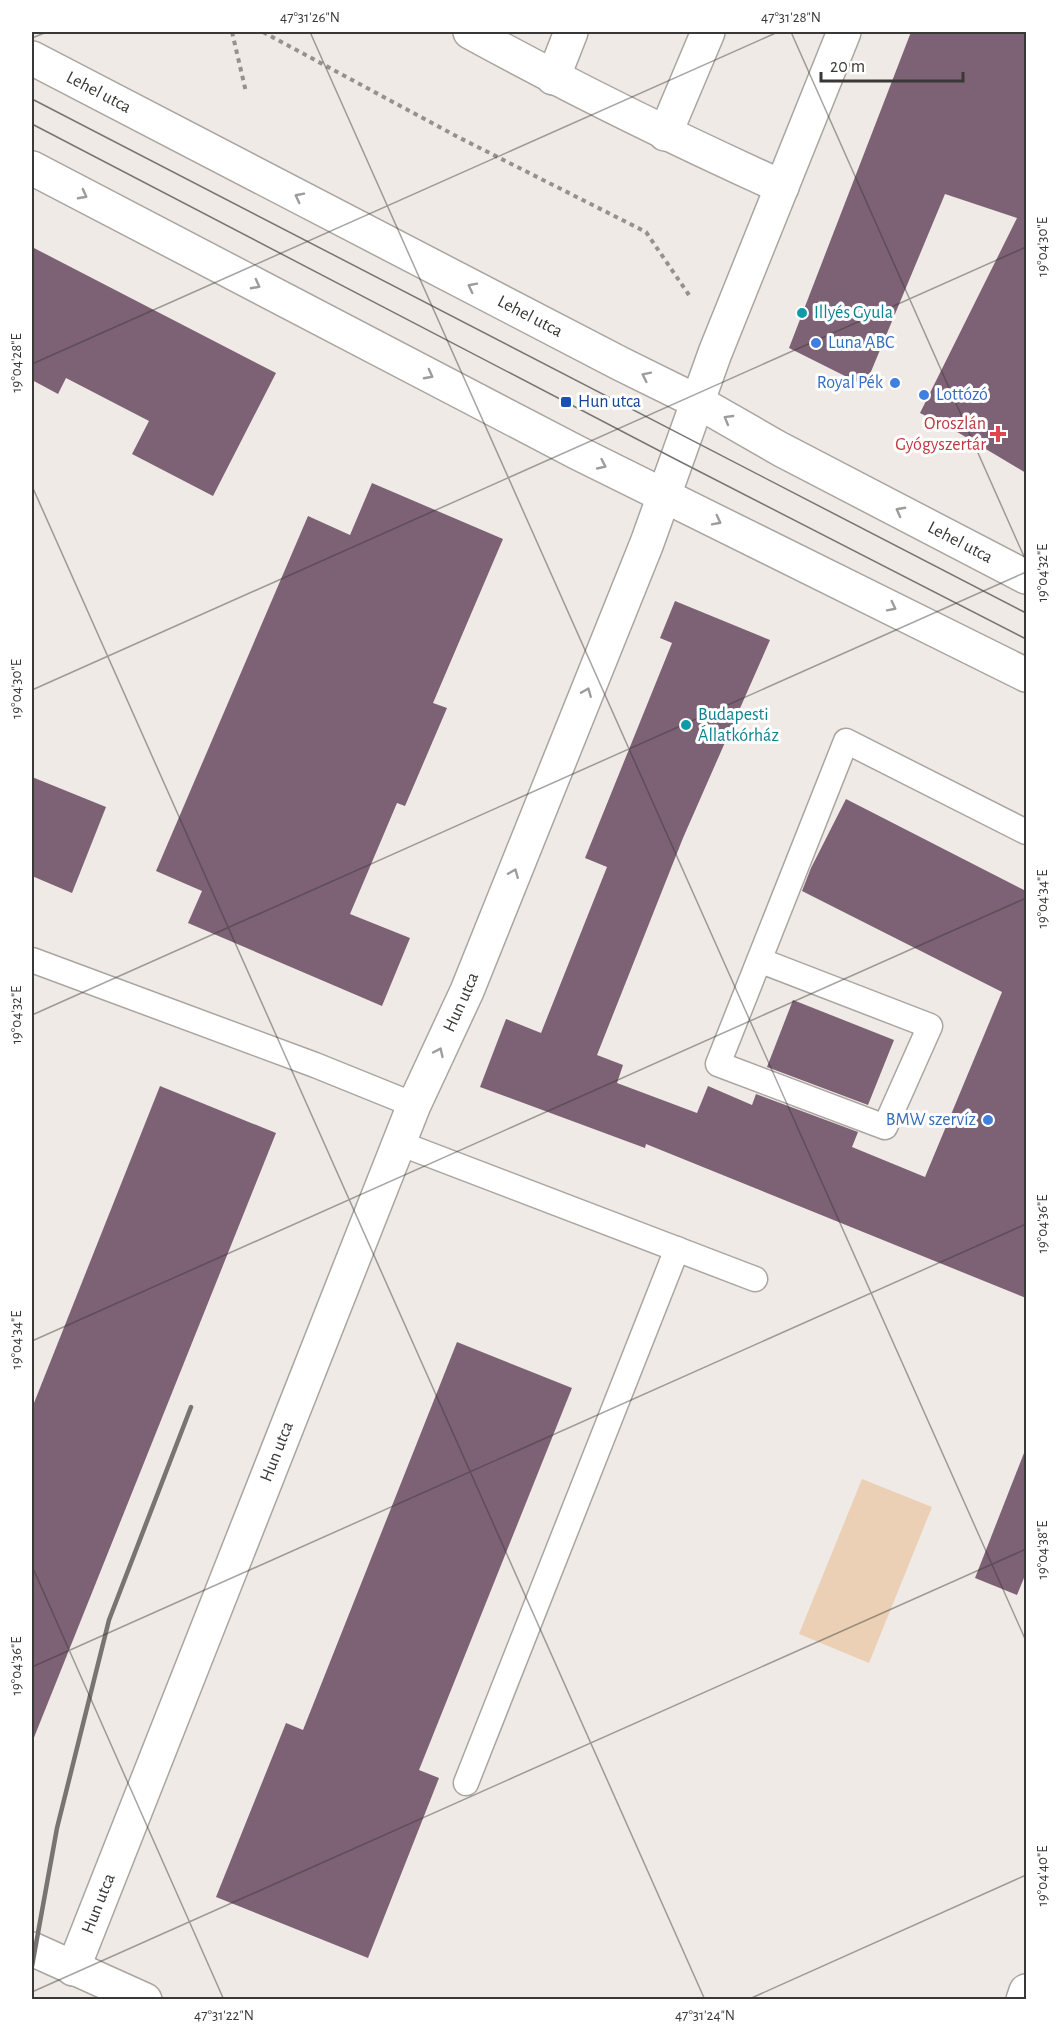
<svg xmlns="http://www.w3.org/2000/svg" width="1058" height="2031" font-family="'Alegreya Sans',sans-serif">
	<rect width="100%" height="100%" fill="#efeae5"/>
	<!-- green -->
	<polygon fill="#ebd0b5" points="862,1479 932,1507 869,1663 799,1634"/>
	<!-- building -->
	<g fill="#7d6175">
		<polygon points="911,32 1026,32 1026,473 959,433 920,413 1017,218 945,194 865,386 789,348"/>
		<polygon points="32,247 276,373 213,496 132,454 149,421 66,378 58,394 32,380"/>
		<polygon points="372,483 503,539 433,703 447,708 405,806 397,803 350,914 410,938 382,1006 188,923 202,891 156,871 308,516 350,535"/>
		<polygon points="675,601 770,640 683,838 597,1055 623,1065 617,1083 697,1113 708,1086 752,1105 756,1094 858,1132 852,1147 925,1177 1002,992 802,891 811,868 846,799 1026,891 1026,1298 646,1144 645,1148 480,1087 506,1019 541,1033 607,867 585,858 672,643 660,638"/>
		<polygon points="32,777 106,807 72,893 32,876"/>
		<polygon points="793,1000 894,1040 868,1105 767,1067"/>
		<polygon points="160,1086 276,1133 33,1740 32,1740 32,1408"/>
		<polygon points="457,1342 572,1388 419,1770 439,1778 368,1958 216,1897 286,1723 303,1730"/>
		<polygon points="1024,1453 1026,1454 1026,1573 1017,1595 975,1578"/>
	</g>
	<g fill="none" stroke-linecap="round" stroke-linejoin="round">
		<!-- lane casing -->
		<g stroke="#aaa5a0" stroke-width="27">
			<g id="lane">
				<polyline points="32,960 315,1065 414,1105"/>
				<polyline points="759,960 930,1026 885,1127 718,1064 846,741 1026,832"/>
				<polyline points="399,1143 755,1279"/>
				<polyline points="466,1783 677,1249"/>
			</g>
		</g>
		<!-- street casing -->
		<g stroke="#aaa5a0" stroke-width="36">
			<g id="street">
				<path d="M470 32C572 88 676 139 782 187"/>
				<polyline points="553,78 571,32"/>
				<polyline points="665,134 708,32"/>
				<polyline points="32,1949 145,2000"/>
				<path id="s1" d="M73 1969 414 1105 467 991 647 543 715 353 844 32"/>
				<polyline points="1023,2000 1026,1991"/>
			</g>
		</g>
		<!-- secondary casing -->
		<g stroke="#aaa5a0" stroke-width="36">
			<g id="secondary">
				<path id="s2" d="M32 58 621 364 698 402 780 449 1026 577"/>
				<polyline points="32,168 576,452 1026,675"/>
			</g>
		</g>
		<!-- path -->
		<g stroke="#95928e" stroke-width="4" stroke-dasharray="4.5 4.5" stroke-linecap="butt">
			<polyline points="232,32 246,92"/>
			<polyline points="263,32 458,137 646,232 689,295"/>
		</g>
		<!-- lane -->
		<use href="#lane" stroke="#fff" stroke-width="24"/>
		<!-- street -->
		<use href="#street" stroke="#fff" stroke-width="33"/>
		<!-- secondary -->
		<use href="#secondary" stroke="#fff" stroke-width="33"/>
		<!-- tram -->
		<g stroke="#777471" stroke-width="1.5">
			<polyline points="32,99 1026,613"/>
			<polyline points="32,124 677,460 1026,639"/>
		</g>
		<!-- rail -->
		<polyline stroke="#777471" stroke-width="4.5" points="32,1966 57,1828 109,1620 191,1407"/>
	</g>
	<!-- one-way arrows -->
	<defs><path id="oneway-chevron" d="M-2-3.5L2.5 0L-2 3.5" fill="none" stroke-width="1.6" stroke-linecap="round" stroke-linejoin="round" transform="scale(1.5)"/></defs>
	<g stroke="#9c9c9a">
		<use href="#oneway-chevron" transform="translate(83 195) rotate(28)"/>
		<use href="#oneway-chevron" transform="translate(299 197) rotate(-153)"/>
		<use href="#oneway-chevron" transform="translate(256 285) rotate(28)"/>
		<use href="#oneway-chevron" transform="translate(472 287) rotate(-153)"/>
		<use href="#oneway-chevron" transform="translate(429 375) rotate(28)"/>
		<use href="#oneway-chevron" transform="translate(646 376) rotate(-154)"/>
		<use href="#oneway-chevron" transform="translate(728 419) rotate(-150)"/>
		<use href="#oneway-chevron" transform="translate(602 465) rotate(25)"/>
		<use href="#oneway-chevron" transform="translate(900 511) rotate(-152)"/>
		<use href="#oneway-chevron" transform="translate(717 521) rotate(27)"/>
		<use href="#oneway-chevron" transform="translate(892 607) rotate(27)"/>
		<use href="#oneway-chevron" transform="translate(587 692) rotate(-68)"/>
		<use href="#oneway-chevron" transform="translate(514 873) rotate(-68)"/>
		<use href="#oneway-chevron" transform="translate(439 1052) rotate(-65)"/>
	</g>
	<!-- ticks -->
	<path fill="none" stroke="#3a3836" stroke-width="1.5" stroke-opacity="0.45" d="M310 32 1026 1641M791 32 1026 561M32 38 47 32M32 364 778 32M32 486 705 2000M32 690 1026 247M32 1015 1026 572M32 1341 1026 898M32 1566 224 2000M32 1667 1026 1224M32 1992 1026 1549M747 2000 1026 1875"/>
	<!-- markers -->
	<g fill="#0f9aa8" stroke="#fff" stroke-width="2">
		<circle cx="802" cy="313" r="6"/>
		<circle cx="686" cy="725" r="6"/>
	</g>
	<g fill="#3f7fe0" stroke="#fff" stroke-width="2">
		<circle cx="816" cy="343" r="6"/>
		<circle cx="895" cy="383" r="6"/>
		<circle cx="924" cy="395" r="6"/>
		<circle cx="988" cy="1120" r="6"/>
	</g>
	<rect fill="#1a4fb4" stroke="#fff" stroke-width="2" x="560" y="396" width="12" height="12" rx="3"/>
	<path fill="#e0444e" stroke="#fff" stroke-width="2" d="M995 425h6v6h6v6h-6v6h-6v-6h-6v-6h6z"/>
	<g text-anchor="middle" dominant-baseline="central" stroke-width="6" stroke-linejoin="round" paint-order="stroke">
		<!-- street labels -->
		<g font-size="18" fill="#3a3836" stroke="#fff">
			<text stroke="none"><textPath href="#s2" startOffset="75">Lehel utca</textPath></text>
			<text stroke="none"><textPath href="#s2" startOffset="561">Lehel utca</textPath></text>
			<text stroke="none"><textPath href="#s2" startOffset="1047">Lehel utca</textPath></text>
			<text stroke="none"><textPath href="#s1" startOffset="1042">Hun utca</textPath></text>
			<text stroke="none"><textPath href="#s1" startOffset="556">Hun utca</textPath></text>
			<text stroke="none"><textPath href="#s1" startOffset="70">Hun utca</textPath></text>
		</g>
		<!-- culture labels -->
		<g font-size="18" fill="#0d838f" stroke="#fff" text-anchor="start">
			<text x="814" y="313">Illyés Gyula</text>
			<text x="698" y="715">Budapesti<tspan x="698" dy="21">Állatkórház</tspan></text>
		</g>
		<!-- shop labels -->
		<g font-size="18" fill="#366cbe" stroke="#fff" text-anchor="start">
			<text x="828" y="343">Luna ABC</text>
			<text x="883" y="383" text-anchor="end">Royal Pék</text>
			<text x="936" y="395">Lottózó</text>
			<text x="976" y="1120" text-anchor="end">BMW szervíz</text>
		</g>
		<!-- transit labels -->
		<g font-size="18" fill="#164399" stroke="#fff" text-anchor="start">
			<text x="578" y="402">Hun utca</text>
		</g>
		<!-- health labels -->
		<g font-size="18" fill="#be3a42" stroke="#fff" text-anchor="end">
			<text x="986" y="424">Oroszlán<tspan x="986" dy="21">Gyógyszertár</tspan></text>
		</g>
	</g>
	<!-- border -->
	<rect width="1058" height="2031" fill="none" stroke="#ffffff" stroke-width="66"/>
	<!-- scale -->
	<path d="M821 72v9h142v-9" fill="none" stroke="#3a3836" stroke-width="3"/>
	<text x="830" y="72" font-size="18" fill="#3a3836" stroke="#ffffff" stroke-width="4.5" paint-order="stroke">20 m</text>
	<rect x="33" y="33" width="992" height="1965" fill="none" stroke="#3a3836" stroke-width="2"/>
	<g font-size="15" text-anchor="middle" fill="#3a3836">
		<text x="310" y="22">47°31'26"N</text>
		<text x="791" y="22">47°31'28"N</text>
		<text transform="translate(1042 247) rotate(-90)" y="5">19°04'30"E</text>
		<text transform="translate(16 363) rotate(-90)" y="5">19°04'28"E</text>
		<text transform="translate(1042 573) rotate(-90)" y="5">19°04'32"E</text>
		<text transform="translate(16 689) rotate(-90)" y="5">19°04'30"E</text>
		<text transform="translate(1042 899) rotate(-90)" y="5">19°04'34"E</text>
		<text transform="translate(16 1015) rotate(-90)" y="5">19°04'32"E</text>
		<text transform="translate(1042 1224) rotate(-90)" y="5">19°04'36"E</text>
		<text transform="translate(16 1340) rotate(-90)" y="5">19°04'34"E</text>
		<text transform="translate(1042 1550) rotate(-90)" y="5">19°04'38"E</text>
		<text transform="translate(16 1666) rotate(-90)" y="5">19°04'36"E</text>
		<text transform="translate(1042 1876) rotate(-90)" y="5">19°04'40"E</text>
		<text x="224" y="2020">47°31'22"N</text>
		<text x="705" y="2020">47°31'24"N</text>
	</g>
</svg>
